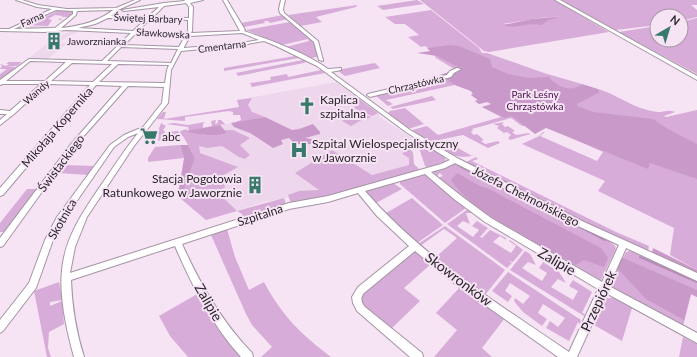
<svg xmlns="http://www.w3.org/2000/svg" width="697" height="357" font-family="Lato,sans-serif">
	<rect width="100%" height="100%" fill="#f6e4f5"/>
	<!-- built -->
	<g fill="#eed6ed">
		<polygon points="53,10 59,11 29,25 58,27 53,30 14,29"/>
		<polygon points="84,26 86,27 57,43 68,43 47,59 28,59 54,38"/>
		<polygon points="336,82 381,115 378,116 413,139 414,141 402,154 409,158 410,165 296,196 264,202 206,220 180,198 195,158 182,132 243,121 237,100"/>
	</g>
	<!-- green -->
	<g fill="#d8acd8" fill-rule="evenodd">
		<polygon points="417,0 424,4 383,10 377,6"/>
		<path d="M420 0H554L609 32 489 52 484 51ZM564 16 518 26 503 24 539 18Z"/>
		<polygon points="561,0 697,0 697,5 691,5 697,10 697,17 681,21 681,16 657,16 657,25 616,30"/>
		<polygon points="357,5 356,7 316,17 322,22 301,26 288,15"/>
		<polygon points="53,10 71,11 73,13 66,20 68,17 62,17 60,19 63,20 58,20 63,16 55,15 48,19 52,20 48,26 28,25 58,11"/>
		<path d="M431 10 479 48 482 53H487L544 73 582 84 580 86 600 92 598 89C613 93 626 103 641 108 646 110 652 111 657 112 664 112 668 109 675 112L664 116 666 117 697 110V270L670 255 674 228 598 191 605 181 522 144 539 136 543 132H545L540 136 597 161 603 152 546 127 522 126 511 118 472 129 473 130 471 132 474 135 477 134 484 140 481 141 485 144 498 141 500 143 488 148 463 135 429 142 412 130 427 126 438 135 501 117 482 107 491 104 487 102 479 104 475 101 478 100 471 95 473 94 471 91 455 85 386 100 393 104 388 106 376 96H372L445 78 440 75 456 70 436 58 431 51 457 46 428 48 425 46 421 47 408 37 419 35 405 24H395L385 17Z"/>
		<polygon points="283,15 288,19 270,23 268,21 264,21 265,23 244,27 241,23"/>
		<polygon points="697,18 697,74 619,32 657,26 657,40 681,40 681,22"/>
		<path d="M290 22C301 31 319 41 317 57L311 58 286 47 309 41 308 39 282 45 246 30Z"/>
		<polygon points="295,56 299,58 224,71 224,68"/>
		<polygon points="303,60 306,62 304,63 238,76 236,73"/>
		<polygon points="9,62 22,62 17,66 6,66 16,67 0,81 0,74 7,69 0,69 2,66 0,64 6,66 9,64 6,64"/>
		<polygon points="375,63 380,68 345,76 337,70"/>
		<polygon points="321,70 325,73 252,87 250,83 271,80 270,77 287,74 288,77"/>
		<polygon points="432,96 436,100 393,109 390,107"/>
		<polygon points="252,98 248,105 252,112 265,117 233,123 241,120 240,115 233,115 233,112 229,111 185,117 185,121 157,119 163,112 166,112 164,119 239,107 237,100"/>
		<polygon points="355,98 359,99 378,113 372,116 354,108 357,104 348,101"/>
		<polygon points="405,108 424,124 408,129 388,113 390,111"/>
		<polygon points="358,111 371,117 367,119 365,118 351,126 342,121"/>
		<polygon points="216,120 215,124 218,123 218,120 221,120 225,124 189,131 188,127 166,124 174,123 188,125 205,122 203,124 203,128 212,126 211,121"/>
		<polygon points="504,122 502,124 505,127 508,126 515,131 512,132 516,135 529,133 530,134 510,140 508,138 511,135 507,132 504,133 497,128 499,126 493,124"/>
		<path d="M161 123 166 126 163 130 165 132 164 138 167 132 178 131 181 135 180 131 187 129V131C195 135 220 137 227 133L225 130H233L250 138 240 145 250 155 245 159 239 157 222 146 207 148 199 146 200 153 238 167 222 176 225 187 217 192 237 211 284 198 286 204 242 219V214L237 211 206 220 180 198 195 158 183 136 158 141 159 134H157Z"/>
		<path d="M446 141 472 156 478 154C457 161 450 154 431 144L433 142Z"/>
		<polygon points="422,144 444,156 446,161 429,168 425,166 419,148"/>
		<polygon points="180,145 184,158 148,162 148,158 155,147"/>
		<polygon points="408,148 413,152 414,164 419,169 416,172 328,198 293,203 290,201 288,195 299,191 319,190 295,173 332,150 372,175 409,165 409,158 402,154"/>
		<polygon points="476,157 478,159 472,161 616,232 649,246 648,251 647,252 579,221 466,163 468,161"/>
		<polygon points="455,163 607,239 615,246 616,249 601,280 599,280 498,224 437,178 443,176 440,173 437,176 433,172"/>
		<polygon points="62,165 96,166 89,175 57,173"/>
		<polygon points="424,174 426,175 466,208 445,223 400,184 400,181"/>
		<polygon points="393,183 402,189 376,203 367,193 367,191"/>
		<polygon points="27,189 40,189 7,232 0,232 0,223"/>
		<polygon points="412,198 443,225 417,243 386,213"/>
		<polygon points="468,209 473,213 466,213 470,224 463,221 457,226 473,237 479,230 472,226 477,221 488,228 480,237 482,238 490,230 506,238 506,240 500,236 493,242 511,253 516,246 509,241 510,240 523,250 513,262 509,261 512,263 507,268 447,224"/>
		<polygon points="445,226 505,270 485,295 435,258 457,238 444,229 420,246 418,244"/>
		<path d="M227 229 235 257 249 290 264 282C282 316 301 334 331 357H261L272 347 252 325 246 314 211 235Z"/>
		<polygon points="525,251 530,254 536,265 528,262 522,268 542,281 547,273 539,268 543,262 559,272 566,283 558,279 551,287 573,300 578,291 569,286 573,280 592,292 582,313 585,314 584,316 510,270"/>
		<polygon points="630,251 697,279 697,297 691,294 683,327 611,286 613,281 611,280 621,257 623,258 626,252"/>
		<path d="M415 252 431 264 404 288 420 301 391 329C378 319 352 307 365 290L410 254Z"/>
		<polygon points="508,272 581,320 580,324 578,322 569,341 546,328 550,321 558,327 565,318 543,304 538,313 547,319 542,326 523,312 514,301 515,298 523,304 530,296 510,283 505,291 512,296 508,302 492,291"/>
		<polygon points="59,282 62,300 50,302 50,306 62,301 64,324 49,332 48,348 51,357 47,357 34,291"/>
		<polygon points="460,287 505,318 482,348 492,357 434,357 457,330 436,313"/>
		<polygon points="199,293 244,357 188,357 170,336 159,316"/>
		<polygon points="606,298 613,298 632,308 622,341 594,325"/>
		<polygon points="683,337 697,344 697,357 679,357"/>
	</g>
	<!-- forest -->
	<g fill="#c99ac9">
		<path d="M564 16 549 20 541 25C528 22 515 30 503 25L532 19Z"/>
		<path d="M450 45 459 46 490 59 492 67 508 74 529 78 549 77C557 87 572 93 582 84L598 89 600 92 577 104V106L593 112 653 119 668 129 697 144V179L650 163 648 169 546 128 535 134 512 116 505 118 482 107 492 104 487 102 479 104 475 101 478 100 471 95 473 94 471 91 455 85 440 75 460 68 437 56 417 53 430 51 427 48Z"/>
		<polygon points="265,117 292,130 299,129 313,124 320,132 320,134 305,138 317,140 313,144 291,144 292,141 289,138 281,140 283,144 273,148 250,133 234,127 231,123"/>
		<path d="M220 125 227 133C219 137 194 135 186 131Z"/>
		<polygon points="180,145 188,145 195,158 182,194 178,194 184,158"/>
		<path d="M457 173 480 186 487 188 601 248 608 258 604 267 584 260 576 265C543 246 469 211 451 180Z"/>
		<polygon points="653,248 697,270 697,275 652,254"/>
		<polygon points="621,257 697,290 697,297 691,294 684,320 646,299 616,267"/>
	</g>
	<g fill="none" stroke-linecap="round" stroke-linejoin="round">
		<!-- stream-far2 -->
		<polyline stroke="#b98bb9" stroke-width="1" points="554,0 605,28"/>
		<!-- stream-far1 -->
		<polyline stroke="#b98bb9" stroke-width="1.5" points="459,166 588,231"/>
		<!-- stream -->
		<g stroke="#b98bb9" stroke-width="2">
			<polyline points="586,230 605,240"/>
			<polyline points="640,257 697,282"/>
		</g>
		<!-- minor casing -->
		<g stroke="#a494a4" stroke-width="2">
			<g id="minor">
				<path d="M16 0H22L38 5 67 9 116 8 135 0H140L118 10 111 16 148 17 159 7 124 11 122 10 164 3 185 1 184 0H203L190 3 193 7 192 31 191 33 240 31 223 0H227L245 30 244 31C272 41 304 52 328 69L341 68V70L331 72 410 130 457 158 584 222 697 273V281L626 248 609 286 697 333V343L606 293 577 357H558L454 283 415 251 364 293C360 298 361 302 365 307L422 353 423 357H410L357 311 353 303 352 297 358 287 409 246 377 216 358 193 328 202 289 209 182 244C200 284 221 321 252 353L253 357H241C212 325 192 286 175 246L71 280C72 308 76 331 84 357H74C67 332 59 296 62 270 65 235 87 206 106 178 116 163 126 148 138 133L128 137 114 147 63 221 53 240 36 288 3 331 0 333V320L29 283 45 240 57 217 110 145 124 135 143 127 162 103 164 87 128 86 75 146 3 246 0 247V238L71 144 122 86 96 85 3 195 0 196V188L90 85 47 84 14 114 0 125V120L7 114H0V110L10 111 41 84H3L0 85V80L29 59 102 61 131 33 67 30 45 32 0 31V29H9L52 9 37 7ZM186 3 189 7V18L153 17 164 6ZM56 10 73 11V14L55 28 14 29ZM113 10C98 22 80 26 61 28L76 15 77 11ZM108 18 146 19 133 31 78 28 95 24ZM150 19 188 20V31L187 33 138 31ZM136 33 185 36 179 47 124 45ZM242 33 259 40 235 44 184 48V47L190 36ZM264 41 276 46 317 66 406 132 450 160 441 164 328 196 289 203 70 273 75 247 87 217 134 146 168 103 171 70 181 51 235 46ZM121 47 178 49 171 63 107 61ZM30 61 66 62 45 81H6ZM72 63 112 64 93 82 51 81ZM118 64 169 65 167 70 165 83 99 82ZM455 163 578 226 619 245 602 282 491 218 460 195 431 172 445 168ZM425 174 454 199 485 222 598 289 569 352C497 303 422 257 365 191Z"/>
				<polygon points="281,0 285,0 283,9 284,13 318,41 323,60 323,61 319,60 314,42 280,13 279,9"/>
				<polygon points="555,0 560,0 697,76 697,80"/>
				<polygon points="457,68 461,69 454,73 451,77 370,97 367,95 368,94 447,75 450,71"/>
			</g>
		</g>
		<!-- minor -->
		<use href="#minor" fill="#fff" fill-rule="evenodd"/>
	</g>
	<!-- icons -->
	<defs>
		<g id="building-bare" transform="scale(1.38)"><path d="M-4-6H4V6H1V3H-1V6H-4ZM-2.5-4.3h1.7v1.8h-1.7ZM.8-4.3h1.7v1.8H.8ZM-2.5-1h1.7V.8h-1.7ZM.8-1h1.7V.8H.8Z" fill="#37796a" stroke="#f6e4f5" stroke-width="2.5" paint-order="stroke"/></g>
		<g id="church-bare" transform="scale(1.38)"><path d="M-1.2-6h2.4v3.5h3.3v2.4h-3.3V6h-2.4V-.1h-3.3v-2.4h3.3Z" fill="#37796a" stroke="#f6e4f5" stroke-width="2.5" paint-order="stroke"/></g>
		<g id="supermarket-bare" transform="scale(1.38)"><path d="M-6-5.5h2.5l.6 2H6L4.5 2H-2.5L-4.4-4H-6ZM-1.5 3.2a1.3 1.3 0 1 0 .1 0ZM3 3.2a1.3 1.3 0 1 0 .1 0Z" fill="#37796a" stroke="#f6e4f5" stroke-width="2.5" paint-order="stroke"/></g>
		<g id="hospital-bare" transform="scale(1.38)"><path d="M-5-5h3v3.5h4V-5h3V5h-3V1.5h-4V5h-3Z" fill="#37796a" stroke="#f6e4f5" stroke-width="2.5" paint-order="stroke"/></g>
	</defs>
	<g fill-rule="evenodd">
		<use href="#building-bare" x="54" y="41"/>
		<use href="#church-bare" x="307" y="106"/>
		<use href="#supermarket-bare" x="149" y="136"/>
		<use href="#hospital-bare" x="299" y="150"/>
		<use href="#building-bare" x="255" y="185"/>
	</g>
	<g text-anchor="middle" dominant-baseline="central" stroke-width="4" stroke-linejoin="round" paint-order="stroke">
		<!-- far-street labels -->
		<g font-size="10" fill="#2a232a" stroke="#f6e4f5">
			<text transform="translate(148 18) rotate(2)">Świętej Barbary</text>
			<text transform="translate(32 19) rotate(-24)">Farna</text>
			<text transform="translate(163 33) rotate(3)">Sławkowska</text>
			<text transform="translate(222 46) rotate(-7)">Cmentarna</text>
			<text transform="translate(416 84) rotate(-13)">Chrząstówka</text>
			<text transform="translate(36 92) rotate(-41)">Wandy</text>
		</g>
		<!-- far-poi labels -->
		<g font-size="10" fill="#2a232a" stroke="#f6e4f5" text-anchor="start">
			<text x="67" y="41">Jaworznianka</text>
		</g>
		<!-- far-park labels -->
		<g font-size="10" fill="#440b46" stroke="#f6e4f5">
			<text x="535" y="94">Park Leśny<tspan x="535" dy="12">Chrząstówka</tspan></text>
		</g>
		<!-- poi labels -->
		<g font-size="12" fill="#2a232a" stroke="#f6e4f5" text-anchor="start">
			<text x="320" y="99">Kaplica<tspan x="320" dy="14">szpitalna</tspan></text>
			<text x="162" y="136">abc</text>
			<text x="312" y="143">Szpital Wielospecjalistyczny<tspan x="312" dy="14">w Jaworznie</tspan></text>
			<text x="242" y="178" text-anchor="end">Stacja Pogotowia<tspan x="242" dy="14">Ratunkowego w Jaworznie</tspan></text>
		</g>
		<!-- street labels -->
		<g font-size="12" fill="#2a232a" stroke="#f6e4f5">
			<text transform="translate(57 127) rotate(-49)">Mikołaja Kopernika</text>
			<text transform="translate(61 163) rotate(-53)">Świstackiego</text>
			<text transform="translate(526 196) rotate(27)">Józefa Chełmońskiego</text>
			<text transform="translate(260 215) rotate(-18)">Szpitalna</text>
			<text transform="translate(62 219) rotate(-60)">Skotnica</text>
		</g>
		<!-- near-street labels -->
		<g font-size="14" fill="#2a232a" stroke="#f6e4f5">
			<text transform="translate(557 261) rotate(30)">Zalipie</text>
			<text transform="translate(459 279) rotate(37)">Skowronków</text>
			<text transform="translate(598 301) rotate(-65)">Przepiórek</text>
			<text transform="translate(209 302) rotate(60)">Zalipie</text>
		</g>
	</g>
	<!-- north arrow -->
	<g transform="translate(669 28) rotate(38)"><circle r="19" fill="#f6e4f5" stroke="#a497a4"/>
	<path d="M0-3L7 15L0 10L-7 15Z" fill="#37796a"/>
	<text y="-6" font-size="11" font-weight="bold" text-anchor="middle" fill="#2a232a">N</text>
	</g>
</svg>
